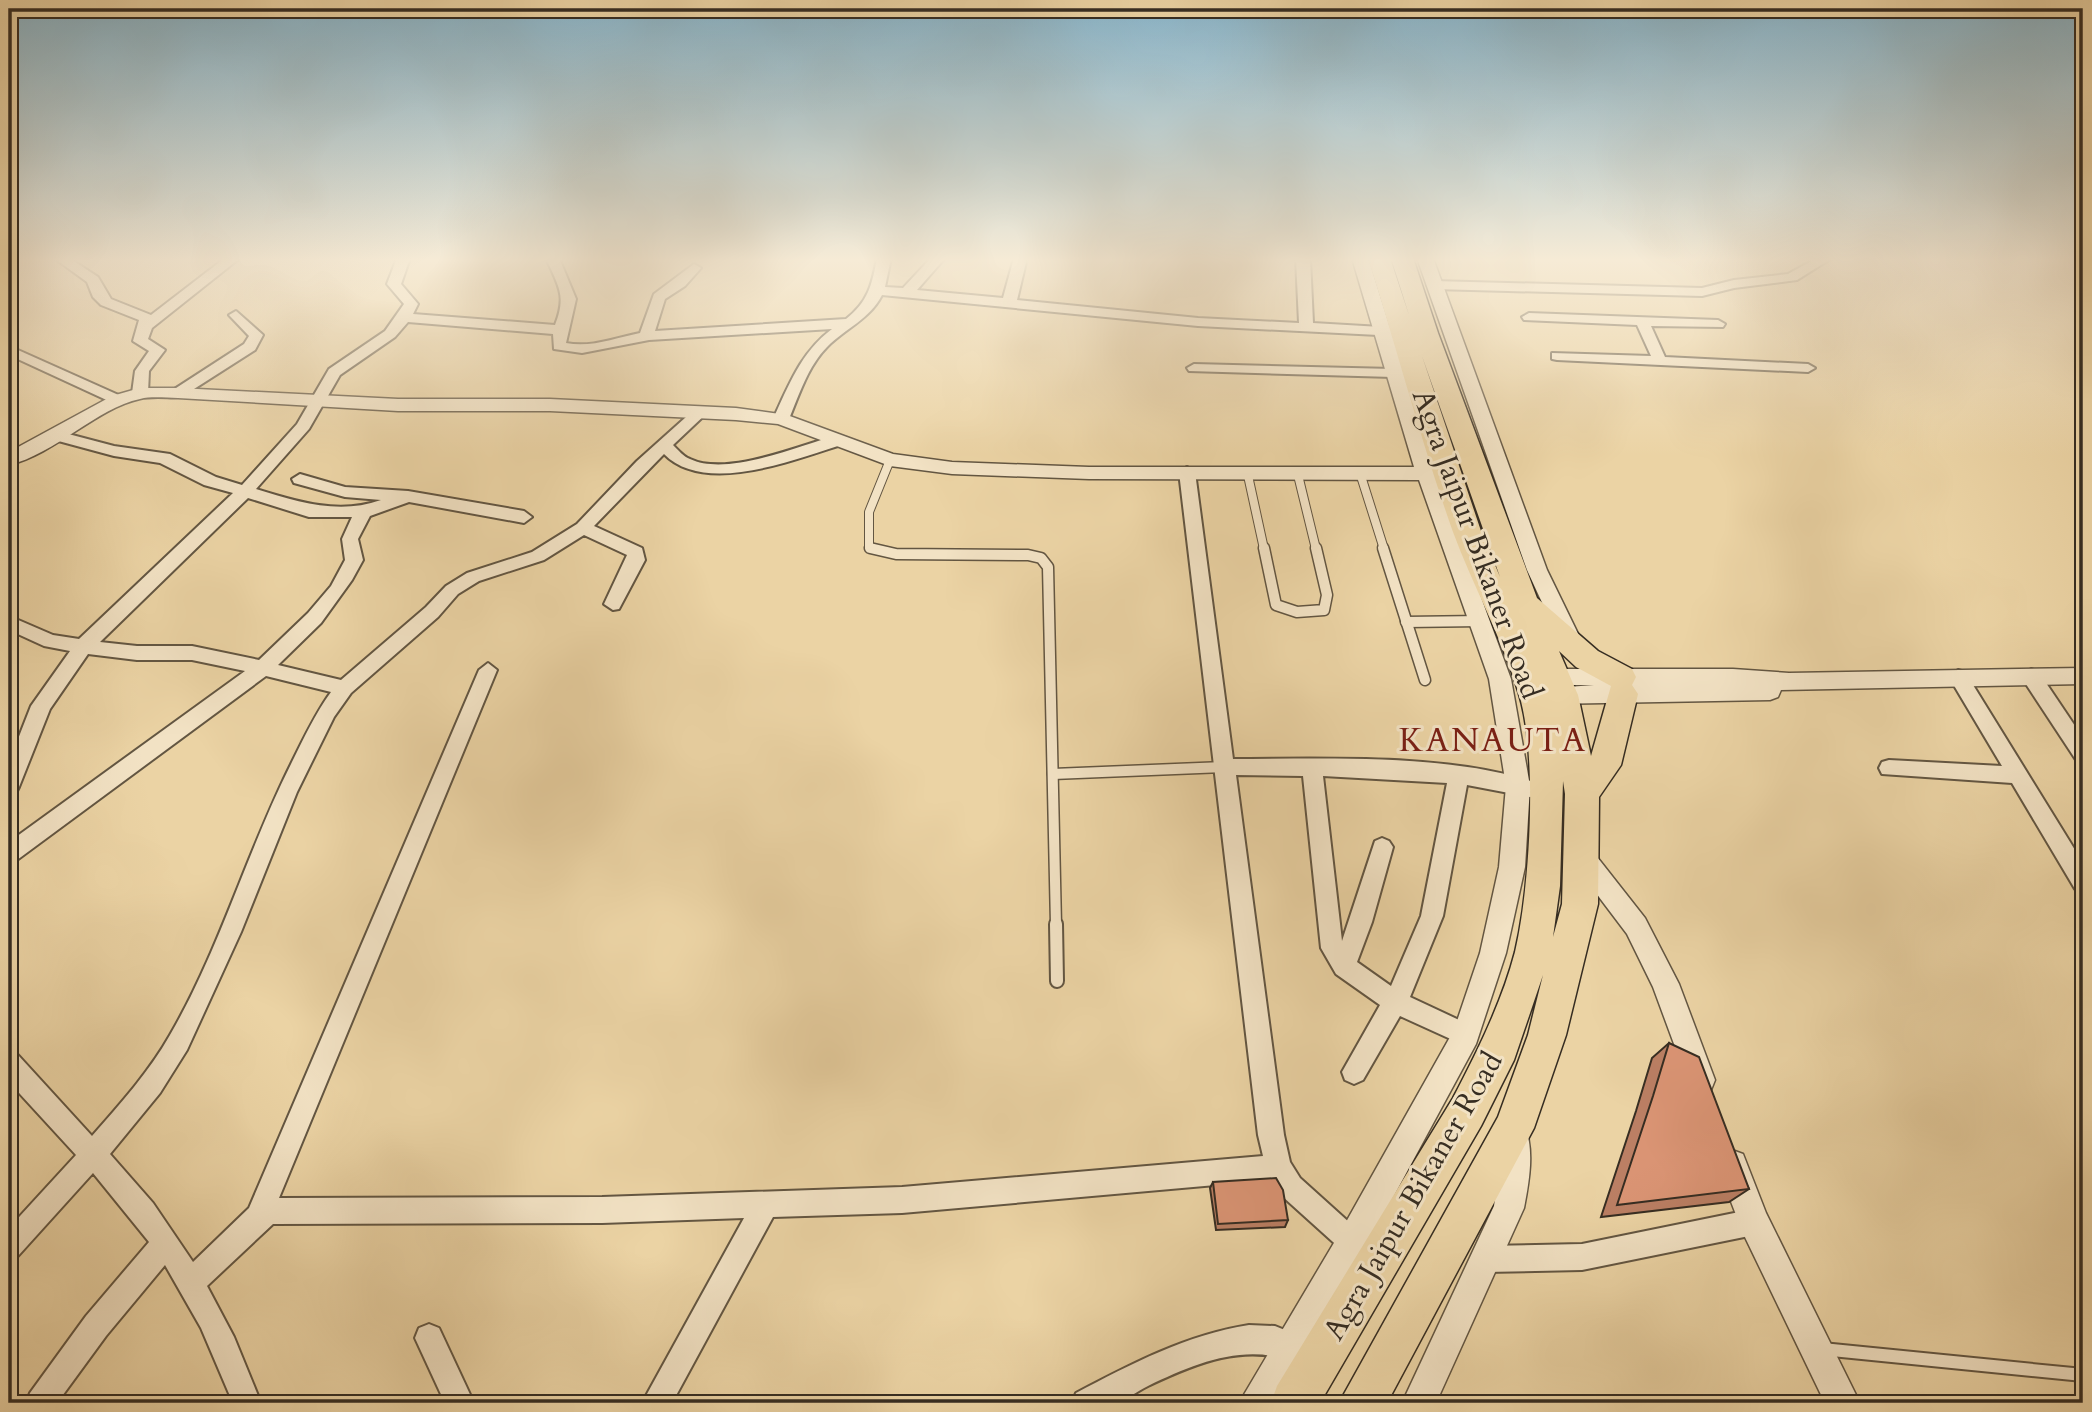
<svg xmlns="http://www.w3.org/2000/svg" width="2092" height="1412" font-family="Cardo,serif">
	<rect width="100%" height="100%" fill="#ebd3a4"/>
	<filter id="stains"><feTurbulence type="fractalNoise" baseFrequency=".00286" numOctaves="4"/><feColorMatrix values="0 0 0 0 .2 0 0 0 0 .09 0 0 0 0 .02 0 0 0 .5 -.17"/></filter>
	<radialGradient id="worn" r=".72"><stop offset=".6" stop-color="#630" stop-opacity="0"/><stop offset="1" stop-color="#630" stop-opacity=".3"/></radialGradient>
	<g fill="none" stroke-linecap="round" stroke-linejoin="round">
		<!-- service-far2 casing -->
		<g stroke="#635642" stroke-width="10">
			<g id="service-far2">
				<polyline points="1247,471 1264,549"/>
				<polyline points="1297,471 1316,549"/>
				<polyline points="1360,473 1384,549"/>
				<polyline points="874,549 869,547 869,512 890,460"/>
			</g>
		</g>
		<!-- service-far1 casing -->
		<g stroke="#635642" stroke-width="13">
			<g id="service-far1">
				<polyline points="870,548 896,554 1028,555 1041,558 1048,567 1056,925"/>
				<polyline points="1264,548 1276,605 1297,612 1324,610 1327,595 1316,548"/>
				<polyline points="1383,548 1425,680"/>
				<polyline points="1406,622 1481,621"/>
				<polyline points="1053,774 1224,767"/>
			</g>
		</g>
		<!-- service casing -->
		<g stroke="#635642" stroke-width="16">
			<g id="service">
				<polyline points="1056,924 1057,981"/>
				<polyline points="1822,1349 2083,1375"/>
			</g>
		</g>
		<!-- minor casing -->
		<g stroke="#635642" stroke-width="4">
			<g id="minor">
				<polygon points="54,258 69,258 98,277 111,299 151,315 225,258 240,258 152,328 148,339 165,350 149,371 148,393 140,398 132,393 135,371 149,351 133,341 139,320 101,305 93,297 87,282"/>
				<path d="M397 258H410L401 284 418 304 413 314 555 325C567 295 558 286 546 258H559L576 299 566 343C591 348 615 338 640 333L654 294 694 264 701 268 685 286 665 299 655 331 846 319C868 302 872 285 877 258H891L885 287 903 288 931 258H945L917 290 1003 298 1014 258H1027L1017 300 1198 318 1299 323 1296 258H1310L1313 323 1398 328 1405 332 1398 336 1198 326 882 295C870 319 846 328 827 347 808 366 799 395 789 419L781 424 773 419C789 385 801 352 832 329L649 340 582 353 554 349 553 334 408 322 395 337 340 375 309 429 256 489C298 502 339 515 381 500L345 497 294 483 292 479 300 474 345 487 408 491 524 511 532 517 524 523 409 502 370 516 358 539 363 560 352 580 321 623 278 665 341 680 426 607 446 586 467 573 532 552 577 524 637 461 695 409 700 407 708 412 673 445C678 450 684 457 690 459 728 477 800 445 838 435L846 440 844 444C796 459 705 496 664 454L594 526 642 548 645 560 619 609 613 610 604 604 627 555 584 535 544 560 479 581 458 594 438 617 351 693 334 717 297 792 241 932 187 1050 160 1093 110 1154 153 1203 193 1262 249 1208 479 670 488 663 497 670 279 1198 602 1197 902 1187 1263 1156 1258 1135 1179 472 1187 467 1195 472 1233 759C1327 759 1448 753 1537 783L1540 789 1537 795 1530 797 1467 785 1443 916 1410 997 1474 1027 1478 1035 1474 1043 1466 1046 1400 1016 1363 1080 1354 1084 1345 1080 1342 1072 1380 1005 1336 974 1321 948 1303 776 1236 775 1284 1135 1290 1162 1300 1178 1361 1233 1365 1242 1361 1251 1352 1255 1343 1251 1282 1196 1273 1180 902 1213 773 1217 672 1403H642L744 1218 602 1223 273 1224 207 1286 234 1337 261 1403H233L201 1328 165 1265 106 1336 57 1403H26L30 1393 86 1316 149 1242 93 1173 18 1256 9 1260V1228L76 1155 9 1082V1051L18 1055 92 1136C120 1104 149 1072 170 1035 220 949 247 851 292 762 304 738 315 714 331 692L266 676 17 860 9 863V842L245 671 192 660H137L88 654 50 709 19 787 16 793 9 795V762L31 706 70 651 44 646 9 630V616L53 635 79 639 233 493 204 485 160 463 114 456 51 439 49 436 57 431 114 446 170 454 216 477 242 485 297 424 329 369 385 331 404 304 387 284ZM248 498 309 517H352L342 539 345 560 331 586 308 613 259 660 192 646H137L100 642ZM1323 776 1447 783 1421 916 1391 986 1357 962 1372 922 1393 847 1389 841 1382 838 1375 841 1342 941Z"/>
				<polygon points="1817,258 1832,258 1797,280 1734,288 1702,296 1434,289 1427,285 1434,281 1702,288 1734,280 1788,274"/>
				<polygon points="236,311 263,335 255,350 183,396 173,396 173,390 244,344 249,336 229,315"/>
				<polygon points="1529,313 1718,320 1725,324 1723,327 1651,326 1665,357 1808,364 1815,368 1808,372 1557,360 1552,359 1552,353 1651,356 1637,325 1524,320 1522,317"/>
				<polygon points="9,346 123,397 126,400 123,403 113,403 9,355"/>
				<polygon points="1194,364 1393,369 1400,373 1393,377 1189,371 1187,368"/>
				<polygon points="2031,669 2038,671 2083,738 2083,762 2076,760 2024,681 2022,676"/>
				<polygon points="1958,670 1965,672 2083,863 2083,891 2075,889 2012,783 1882,774 1879,768 1882,762 1889,760 2002,766 1949,677"/>
				<polygon points="1754,1209 1763,1213 1767,1222 1763,1231 1754,1235 1582,1270 1485,1272 1476,1268 1472,1259 1476,1250 1485,1246 1582,1244"/>
				<polygon points="429,1324 439,1328 474,1403 445,1403 415,1338 419,1328"/>
				<path d="M1249 1325 1275 1326 1307 1339 1311 1349 1307 1359 1297 1363C1246 1342 1196 1363 1148 1386 1138 1391 1126 1400 1115 1403 1102 1406 1085 1403 1072 1403L1076 1393C1131 1364 1186 1335 1249 1325Z"/>
			</g>
		</g>
		<!-- tertiary casing -->
		<g stroke="#635642" stroke-width="3">
			<g id="tertiary">
				<path d="M1352 258H1368L1434 468 1454 470 1457 474 1454 478 1438 480 1511 679 1530 786 1525 867 1506 953 1476 1044 1363 1253 1275 1403H1239L1341 1231 1454 1030 1480 953 1499 867 1506 786 1489 679 1419 480 1089 479 952 474 890 466 778 424 736 420 550 411H398L178 398C166 398 152 396 140 399 97 408 55 454 9 465V452L112 396 140 388H178L398 399H550L736 408 787 415 893 454 952 462 1089 467H1414Z"/>
				<polygon points="1417,258 1433,258 1547,570 1583,644 1580,650 1564,650 1527,570"/>
				<polygon points="2083,668 2083,684 1781,690 1778,697 1770,700 1549,704 1541,701 1538,695 1541,689 1594,685 1541,685 1533,683 1530,677 1533,671 1541,669 1733,669 1789,673"/>
				<polygon points="1581,845 1590,848 1645,918 1679,984 1715,1080 1711,1090 1701,1094 1691,1090 1653,987 1627,934 1568,856 1572,848"/>
				<path d="M1514 1119 1524 1124C1535 1149 1529 1182 1524 1208L1436 1403H1402L1494 1206C1499 1180 1494 1148 1504 1124Z"/>
				<polygon points="1732,1150 1743,1154 1766,1213 1860,1403 1825,1403 1743,1233 1717,1165 1721,1154"/>
			</g>
		</g>
		<!-- trunk casing -->
		<g stroke="#362d22" stroke-width="3">
			<path id="trunk" d="M1368 258H1390L1409 315 1391 258H1413L1438 333 1537 598 1598 651 1632 669 1636 677 1632 685 1638 694 1621 765 1599 797 1598 904 1566 1035 1534 1128 1387 1403H1339L1498 1117 1528 1035 1543 975 1514 1060 1481 1126 1320 1403H1271L1277 1386 1453 1098C1477 1052 1502 1002 1515 952 1530 888 1538 756 1519 694 1502 638 1473 586 1453 532 1421 442 1397 349 1368 258ZM1422 356 1500 577 1481 531ZM1559 651 1576 667 1611 686 1591 756 1578 695ZM1563 781 1565 794 1562 904 1553 937 1560 886Z"/>
		</g>
		<!-- service-far2 -->
		<use href="#service-far2" stroke="#f2e2c4" stroke-width="8"/>
		<!-- service-far1 -->
		<use href="#service-far1" stroke="#f2e2c4" stroke-width="10"/>
		<!-- service -->
		<use href="#service" stroke="#f2e2c4" stroke-width="12"/>
		<!-- minor -->
		<use href="#minor" fill="#f2e2c4" fill-rule="evenodd"/>
		<!-- tertiary -->
		<use href="#tertiary" fill="#f2e2c4" fill-rule="evenodd"/>
		<!-- trunk -->
		<use href="#trunk" fill="#ebd3a4" fill-rule="evenodd"/>
	</g>
	<!-- wall -->
	<g fill="#bb7f64" stroke="#362d22" stroke-width="2">
		<polygon points="1669,1043 1749,1189 1729,1202 1601,1217 1636,1111 1652,1058"/>
		<polygon points="1213,1182 1288,1220 1285,1227 1216,1230 1210,1188"/>
	</g>
	<!-- building -->
	<g fill="#da9474" stroke="#362d22" stroke-width="2">
		<polygon points="1669,1043 1699,1057 1749,1189 1617,1205 1653,1096"/>
		<polygon points="1276,1178 1283,1190 1288,1220 1218,1224 1213,1182"/>
	</g>
	<!-- sky -->
	<linearGradient id="sky" x2="0" y2="1"><stop stop-color="#88b6cd"/><stop offset="0.57" stop-color="#f6ebd6"/><stop offset="1" stop-color="#f6ebd6" stop-opacity="0"/></linearGradient>
	<rect width="2092" height="456" fill="url(#sky)"/>
	<g text-anchor="middle" dominant-baseline="central" stroke-width="6" stroke-linejoin="round" paint-order="stroke">
		<!-- street labels -->
		<g font-size="30" fill="#362d22" stroke="#f2e2c4">
			<text transform="translate(1477 544) rotate(70)">Agra Jaipur Bikaner Road</text>
			<text transform="translate(1413 1196) rotate(-60)">Agra Jaipur Bikaner Road</text>
		</g>
		<!-- quarter labels -->
		<g font-size="33" letter-spacing="2" fill="#7a1f14" stroke="#f2e2c4">
			<text x="1493" y="740">KANAUTA</text>
		</g>
	</g>
	<!-- margin -->
	<rect width="2092" height="1412" fill="none" stroke="#ebd3a4" stroke-width="35"/>
	<rect x="10" y="10" width="2071" height="1391" fill="none" stroke="#362d22" stroke-width="3.5"/>
	<rect x="18" y="18" width="2057" height="1377" fill="none" stroke="#362d22" stroke-width="2"/>
	<rect width="100%" height="100%" filter="url(#stains)"/>
	<rect width="100%" height="100%" fill="url(#worn)"/>
</svg>
